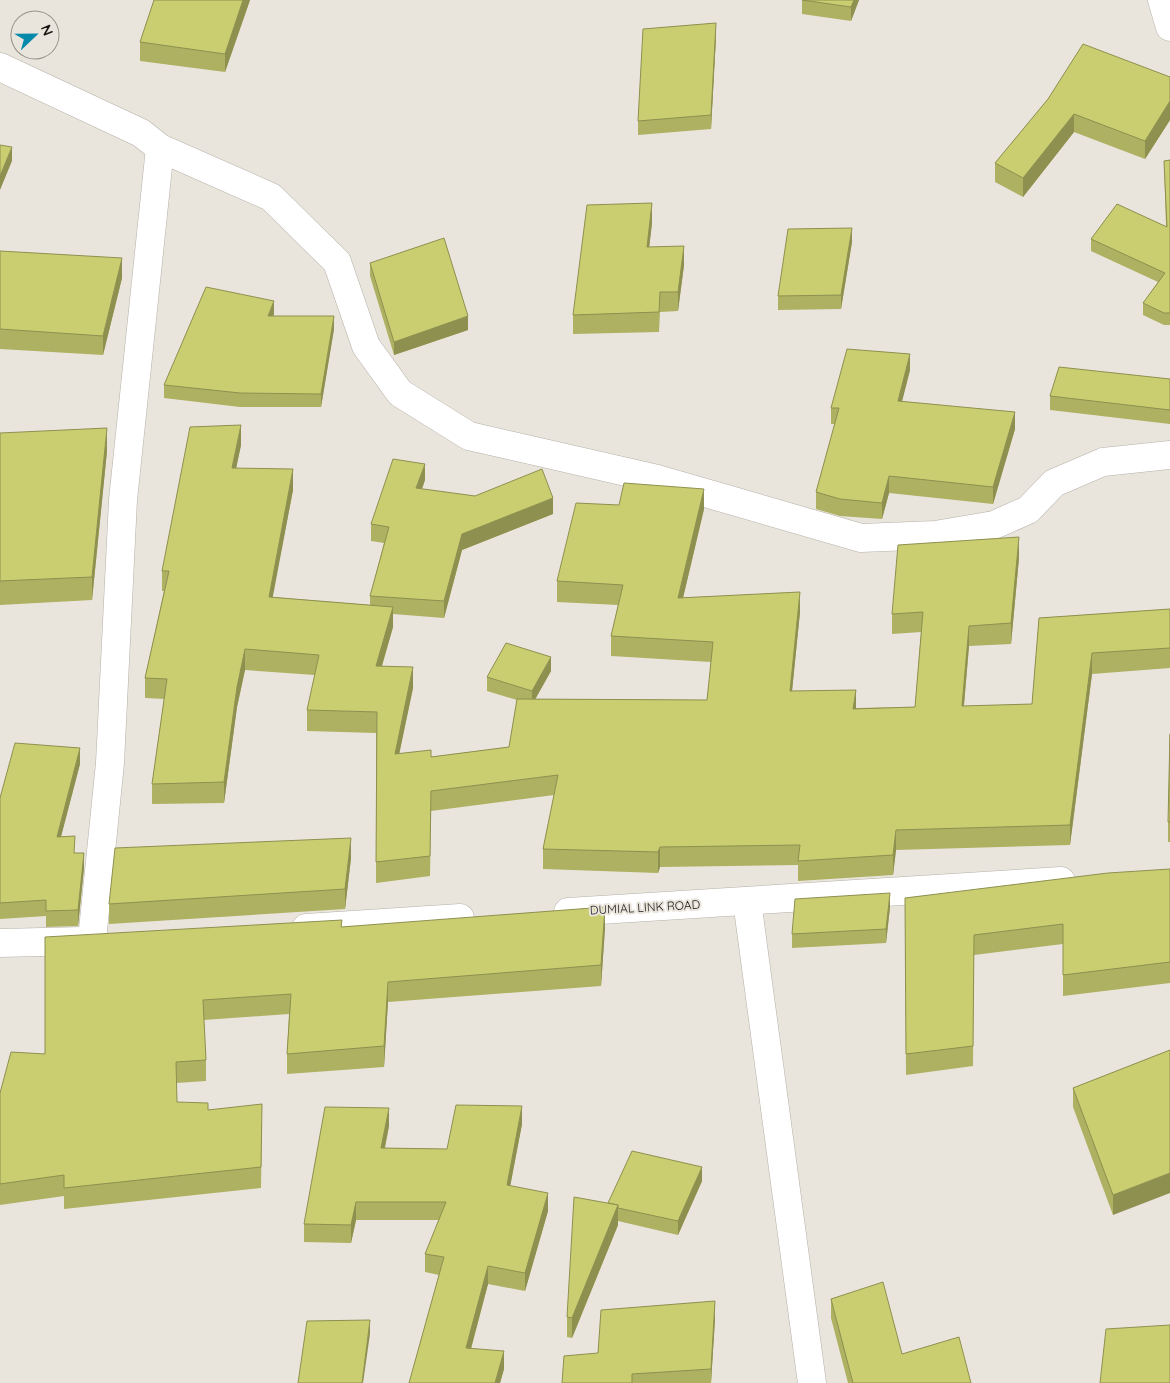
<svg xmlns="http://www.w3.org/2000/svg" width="1170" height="1383" font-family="Quicksand,sans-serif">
	<rect width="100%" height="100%" fill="#eae5dc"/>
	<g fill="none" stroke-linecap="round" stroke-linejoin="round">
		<!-- minor casing -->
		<g stroke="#b5b0a8" stroke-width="29">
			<g id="minor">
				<polyline points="1162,0 1170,27"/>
				<polyline points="0,67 141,133 160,148 271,197 337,262 366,346 400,393 469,436 657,479 861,538 935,535 994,525 1028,510 1054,483 1103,462 1170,455"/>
				<polyline points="747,901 812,1383"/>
				<polyline points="568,912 1061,881"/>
				<polyline points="306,928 460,918"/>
				<polyline points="92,940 110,763 123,500 160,148"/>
				<polyline points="0,943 83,941"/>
			</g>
		</g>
		<!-- minor -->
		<use href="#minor" stroke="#fff" stroke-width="28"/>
	</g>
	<!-- wall -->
	<g fill="#aeb161">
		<polygon points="154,0 250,0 225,72 140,61 140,42"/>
		<polygon points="802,0 859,0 851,21 802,14"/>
		<polygon points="716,37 711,129 638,135 638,121"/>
		<polygon points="1170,77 1170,120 1145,159 1074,132 1023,197 995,182 995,163 1048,99"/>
		<polygon points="1170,160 1170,325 1164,325 1143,315 1143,303 1158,282 1091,251 1091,239 1166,227 1164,161"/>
		<polygon points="652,223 649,247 684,265 678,311 660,312 659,332 573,334 573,315"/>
		<polygon points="852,242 841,309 778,310 778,296"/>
		<polygon points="0,251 122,278 103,355 0,349"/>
		<polygon points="370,263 468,330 394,355 370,276"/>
		<polygon points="274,314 273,316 334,329 321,407 240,407 164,398 164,385"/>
		<polygon points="910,370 902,401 1015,429 993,504 889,493 882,519 840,516 816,509 816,492 835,424 831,424 831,408"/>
		<polygon points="1170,379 1170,424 1050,410 1050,396"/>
		<polygon points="0,433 107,451 92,600 0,605"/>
		<polygon points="241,445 236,468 293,490 272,597 370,605 370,596 384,543 371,541 371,524 425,480 422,489 553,514 462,550 444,618 393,614 393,627 382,666 413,688 399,754 431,757 509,747 517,700 487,691 487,677 551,671 535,699 707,700 711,662 611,656 611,636 618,605 557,602 557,581 704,509 683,598 800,612 792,691 856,708 915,707 921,632 892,634 892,614 1019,558 1011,644 969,646 964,706 1032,704 1039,618 1170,609 1170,668 1092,674 1070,845 896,850 893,875 798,881 798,865 660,867 658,873 543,869 543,849 554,795 431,811 430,876 376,883 376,733 307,731 307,710 315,675 245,670 237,707 224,803 152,804 152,784 164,699 145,698 145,678 164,591 162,591 162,571"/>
		<polygon points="1170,734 1170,842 1168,842 1168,822"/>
		<polygon points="80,764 61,836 75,853 84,868 78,926 46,927 46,916 0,919 0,798"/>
		<polygon points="351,858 345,909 109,924 109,904"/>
		<polygon points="1170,869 1170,983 1063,996 1063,944 974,955 973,1066 906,1075 905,898"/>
		<polygon points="890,907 886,943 792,948 792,934"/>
		<polygon points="342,927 605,928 601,986 388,1002 384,1067 287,1074 287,1054 289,1014 204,1020 206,1060 206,1081 176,1083 177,1102 208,1110 262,1125 261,1188 64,1209 64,1196 0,1205 0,1093 45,1054"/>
		<polygon points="1170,1050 1113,1215 1073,1107 1073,1088"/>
		<polygon points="522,1124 510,1186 548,1211 525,1291 488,1284 471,1349 504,1369 500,1383 409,1383 439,1275 425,1272 425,1254 439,1220 356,1220 351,1243 304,1242 304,1224 389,1126 385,1148 447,1149"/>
		<polygon points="702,1181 678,1235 618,1221 618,1225 572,1338 567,1337 567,1317 608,1203"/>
		<polygon points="831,1299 902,1354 971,1383 848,1383 831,1318"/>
		<polygon points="715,1319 711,1383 562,1383 598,1353"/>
	</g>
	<!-- shaded-wall -->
	<g fill="#8d904f">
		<polygon points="243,0 250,0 225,72 225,54"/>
		<polygon points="854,0 859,0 851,21 851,7"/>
		<polygon points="716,23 716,37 711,129 711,115"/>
		<polygon points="1170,101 1170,120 1145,159 1145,141"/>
		<polygon points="1074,114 1074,132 1023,197 1023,178"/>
		<polygon points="12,147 12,161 0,190 0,176"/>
		<polygon points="652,203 652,223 647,266 647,247"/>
		<polygon points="852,228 852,242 841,309 841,295"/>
		<polygon points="684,246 684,265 678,311 678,292"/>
		<polygon points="122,258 122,278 103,355 103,336"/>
		<polygon points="274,301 274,314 268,329 268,316"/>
		<polygon points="334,316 334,329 321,407 321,394"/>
		<polygon points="468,316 468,330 394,355 394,342"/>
		<polygon points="910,354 910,370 898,417 898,401"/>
		<polygon points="1015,412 1015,429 993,504 993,487"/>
		<polygon points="241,425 241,445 232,488 232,468"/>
		<polygon points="107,428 107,451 92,600 92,577"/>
		<polygon points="425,464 425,480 416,505 416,488"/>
		<polygon points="293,469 293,490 269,617 269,597"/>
		<polygon points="889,476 889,493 882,519 882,503"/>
		<polygon points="704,489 704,509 678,619 678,598"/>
		<polygon points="553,498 553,514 462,550 444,618 444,601 462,534"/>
		<polygon points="1019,537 1019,558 1011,644 1011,623"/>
		<polygon points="800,592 800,612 790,711 790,691"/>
		<polygon points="393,607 393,627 376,686 376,666"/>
		<polygon points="969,626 969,646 962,726 962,706"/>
		<polygon points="245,649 245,670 237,707 224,803 224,782 237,687"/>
		<polygon points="1092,653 1092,674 1070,845 1070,825"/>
		<polygon points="551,657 551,671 532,705 532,691"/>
		<polygon points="413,667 413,688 395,774 395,754"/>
		<polygon points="856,690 856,711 853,709"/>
		<polygon points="80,748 80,764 57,852 57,837"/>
		<polygon points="896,830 896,850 893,875 893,855"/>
		<polygon points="351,838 351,858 345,909 345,889"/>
		<polygon points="660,847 660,867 658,873 658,852"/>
		<polygon points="84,853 84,868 78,926 78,910"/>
		<polygon points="890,893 890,907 886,943 886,929"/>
		<polygon points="605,907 605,928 601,986 601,965"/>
		<polygon points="388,982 388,1002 384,1067 384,1046"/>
		<polygon points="522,1106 522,1124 507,1203 507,1185"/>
		<polygon points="389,1108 389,1126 381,1166 381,1148"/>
		<polygon points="702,1167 702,1181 678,1235 678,1221"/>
		<polygon points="1170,1173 1170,1193 1113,1215 1113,1195"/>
		<polygon points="548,1193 548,1211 525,1291 525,1273"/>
		<polygon points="356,1202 356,1220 351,1243 351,1225"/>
		<polygon points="618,1205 618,1225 572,1338 572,1318"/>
		<polygon points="488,1266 488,1284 466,1367 466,1348"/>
		<polygon points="715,1301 715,1319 711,1383 711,1369"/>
		<polygon points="370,1320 370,1334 363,1383 362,1383"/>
		<polygon points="504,1351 504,1369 500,1383 495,1383"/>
	</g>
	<!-- building -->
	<g fill="#cace71" stroke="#8d904f">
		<polygon points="154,0 243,0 225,54 140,42"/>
		<polygon points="802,0 854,0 851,7"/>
		<polygon points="716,23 711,115 638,121 643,29"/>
		<polygon points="1083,44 1170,77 1170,101 1145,141 1074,114 1023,178 995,163 1048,99"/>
		<polygon points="0,145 12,147 0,176"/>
		<polygon points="1170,160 1170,313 1164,313 1143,303 1165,273 1091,239 1117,204 1167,227 1164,161"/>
		<polygon points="652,203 647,247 684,246 678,292 660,292 659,312 573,315 587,205"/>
		<polygon points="852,228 841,295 778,296 788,229"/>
		<polygon points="444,238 468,316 394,342 370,263"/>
		<polygon points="0,251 122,258 103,336 0,329"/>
		<polygon points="206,287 274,301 268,316 334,316 321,394 240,393 164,385"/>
		<polygon points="847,349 910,354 898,401 1015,412 993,487 889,476 882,503 840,499 816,492 839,408 831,408"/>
		<polygon points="1059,367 1170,379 1170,410 1050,396"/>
		<polygon points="241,425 232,468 293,469 269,597 393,607 376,666 413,667 395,754 431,750 431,757 509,747 517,699 707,700 713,642 611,636 623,585 557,581 576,503 619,505 624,483 704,489 678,598 800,592 790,691 856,690 853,709 915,707 923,612 892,614 898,545 1019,537 1011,623 969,626 962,706 1032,704 1039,618 1170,609 1170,648 1092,653 1070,825 896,830 893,855 798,861 800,845 660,847 658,852 543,849 558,775 431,791 430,856 376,862 377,712 307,710 319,655 245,649 237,687 224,782 152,784 167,679 145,678 169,571 162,571 190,427"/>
		<polygon points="107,428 92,577 0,581 0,433"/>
		<polygon points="393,459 425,464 416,488 475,496 542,469 553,498 462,534 444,601 370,596 389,527 371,524"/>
		<polygon points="506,643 551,657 532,691 487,677"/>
		<polygon points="1170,734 1170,822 1168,822"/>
		<polygon points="15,743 80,748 57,837 75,836 74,853 84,853 78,910 46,911 46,900 0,903 0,798"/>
		<polygon points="351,838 345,889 109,904 115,848"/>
		<polygon points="1170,869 1170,962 1063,975 1063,924 974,935 973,1046 906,1054 905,898 1108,873"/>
		<polygon points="890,893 886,929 792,934 795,899"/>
		<polygon points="605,907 601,965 388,982 384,1046 287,1054 291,994 203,1000 206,1060 176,1062 177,1102 208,1103 208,1110 262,1104 261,1167 64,1188 64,1175 0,1184 0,1093 11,1052 45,1054 45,937 342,920 341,927"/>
		<polygon points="1170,1050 1170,1173 1113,1195 1073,1088"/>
		<polygon points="456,1105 522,1106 507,1185 548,1193 525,1273 488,1266 466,1348 504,1351 495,1383 409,1383 444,1257 425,1254 446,1202 356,1202 351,1225 304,1224 325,1107 389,1108 381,1148 447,1149"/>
		<polygon points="632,1151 702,1167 678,1221 618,1208 618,1205 608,1203"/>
		<polygon points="574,1197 618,1205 572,1318 567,1317"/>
		<polygon points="883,1282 902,1354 959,1337 971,1383 853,1383 831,1299"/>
		<polygon points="715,1301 711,1369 632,1374 632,1383 562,1383 564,1356 598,1353 601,1310"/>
		<polygon points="370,1320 362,1383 298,1383 307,1321"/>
		<polygon points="1170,1325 1170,1383 1100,1383 1106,1329"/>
	</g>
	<g text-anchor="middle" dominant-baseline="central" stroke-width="4" stroke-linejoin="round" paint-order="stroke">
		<!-- street labels -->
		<g font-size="12" fill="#191714" stroke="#eae5dc">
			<text transform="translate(645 907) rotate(-3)">DUMIAL LINK ROAD</text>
		</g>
	</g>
	<!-- north arrow -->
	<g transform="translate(35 35) rotate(68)"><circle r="24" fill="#eae5dc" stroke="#96938c"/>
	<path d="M0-4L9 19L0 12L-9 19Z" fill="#0789aa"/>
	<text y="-8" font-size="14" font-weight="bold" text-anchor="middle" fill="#191714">N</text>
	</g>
</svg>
